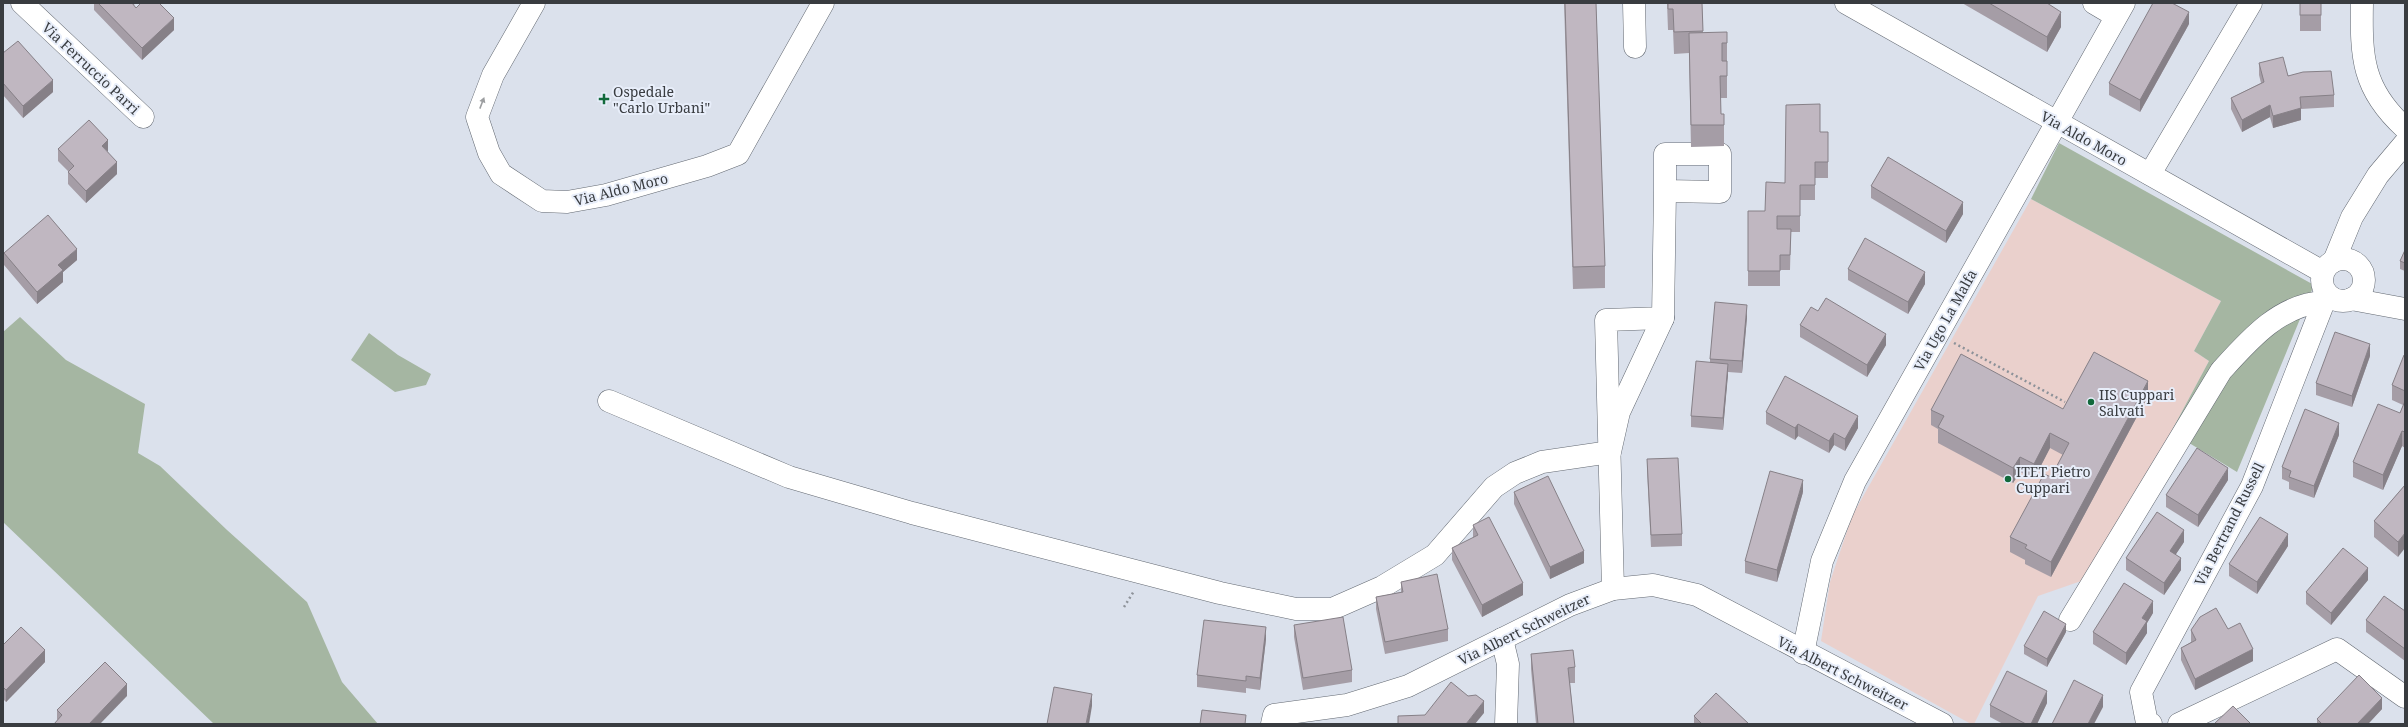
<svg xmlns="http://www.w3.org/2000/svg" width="2408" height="727" font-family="'Noto Serif',serif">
	<rect width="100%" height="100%" fill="#dbe1ec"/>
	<!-- education -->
	<polygon fill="#ead0cc" points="2031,199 2221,301 2194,351 2209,361 2171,432 2087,579 2038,596 1974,724 1971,724 1821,641 1830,582 1852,516"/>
	<!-- green -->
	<g fill="#a5b6a2">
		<polygon points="2059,143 2314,285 2237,472 2171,432 2209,361 2194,351 2221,301 2031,199"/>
		<polygon points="20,317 66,360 145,404 138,453 160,466 227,530 307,602 342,682 378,724 214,724 3,522 3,332"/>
		<polygon points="369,333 398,355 431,374 426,385 395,392 351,360"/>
	</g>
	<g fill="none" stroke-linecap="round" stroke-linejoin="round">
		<!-- minor casing -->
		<g stroke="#636972" stroke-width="23">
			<g id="minor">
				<polyline points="22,3 143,117"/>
				<polyline points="534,3 493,75 477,117 489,153 501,174 542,201 567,202 606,195 707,166 738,154 823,3"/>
				<polyline points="1634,3 1635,47"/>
				<polyline points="1846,3 2323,272"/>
				<polyline points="2094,3 2116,16"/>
				<path d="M2362 3C2361 57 2362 89 2405 128"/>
				<polyline points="2150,174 2251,3"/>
				<circle cx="2343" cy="280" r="21"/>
				<polyline points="2334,261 2352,217 2378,175 2405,143"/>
				<polyline points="2351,299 2405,309"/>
				<polyline points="609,401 789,477 912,513 1220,593 1296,609 1332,609 1382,587 1435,555 1494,487 1515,473 1542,462 1610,452 1619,412 1663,318"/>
				<polyline points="1613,589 1606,320 1663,318 1665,191 1720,192 1720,154 1665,154 1665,191"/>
				<path d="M2070 620 2221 371C2249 340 2280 304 2324 302"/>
				<polyline points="1502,639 1508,664 1506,724"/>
				<polyline points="1803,653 1822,561 1855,481 2124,3"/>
				<polyline points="1272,724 1274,715 1347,705 1408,686 1570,605 1613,589 1653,585 1697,595 1942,724"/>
				<polyline points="2151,724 2147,723 2141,692 2252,486 2327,294"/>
				<polyline points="2179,724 2337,649 2405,697"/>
			</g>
		</g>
		<!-- path -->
		<g stroke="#8d9299" stroke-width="2.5" stroke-dasharray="2 3" stroke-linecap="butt">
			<polyline points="1954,343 2065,402"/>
			<polyline points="1124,607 1134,591"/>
		</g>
		<!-- minor -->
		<use href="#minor" stroke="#fff" stroke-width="22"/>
	</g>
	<!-- wall -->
	<g fill="#a59da6">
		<polygon points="94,3 135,3 134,5 136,8 174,30 142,60 94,10"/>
		<polygon points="1564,3 1596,3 1605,266 1605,288 1573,289"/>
		<polygon points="1667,3 1702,3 1703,33 1727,43 1727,98 1720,98 1721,114 1724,125 1724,146 1691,147 1689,53 1674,54 1673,30 1668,30"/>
		<polygon points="1962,3 2047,3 2061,27 2047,52"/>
		<rect x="2300" y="3" width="21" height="28"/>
		<polygon points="2189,24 2140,112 2109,95 2109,83"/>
		<polygon points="3,53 53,92 23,118 3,95"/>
		<polygon points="2259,63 2334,95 2334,107 2301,109 2301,120 2273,128 2270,117 2242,132 2231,109 2231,98 2261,83 2259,75"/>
		<polygon points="1820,132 1828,132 1828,178 1815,178 1815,200 1800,200 1800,232 1791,232 1790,270 1780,270 1780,286 1748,286 1748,211 1765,211"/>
		<polygon points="58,149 108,152 117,174 86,203 68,184 68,171 58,161"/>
		<polygon points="2405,178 2405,192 2404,191 2404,179"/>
		<polygon points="1871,186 1963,214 1946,243 1871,198"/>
		<polygon points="2405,250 2405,271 2400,269 2400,261"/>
		<polygon points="4,253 77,260 63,272 63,282 37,304 4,265"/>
		<polygon points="1848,269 1925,284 1908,314 1848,280"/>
		<polygon points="1818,311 1886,345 1867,377 1800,337 1800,325"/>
		<polygon points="1747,317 1742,373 1728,372 1723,430 1691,427 1691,416 1710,362 1710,359"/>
		<polygon points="2370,356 2352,407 2316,395 2316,383"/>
		<polygon points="2405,356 2405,448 2402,446 2383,490 2353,477 2353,462 2400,413 2403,405 2392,400 2392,385"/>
		<polygon points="2148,396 2051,577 2025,564 2025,560 2010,552 2010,537 2051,477 2063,455 2050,448 2034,479 2020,472 2013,483 1938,443 1938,429 1931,425 1931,410 2063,409"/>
		<polygon points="1766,412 1858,428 1845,451 1834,445 1829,453 1798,436 1795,440 1766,424"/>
		<polygon points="2339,435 2314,498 2289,489 2289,482 2282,479 2282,467"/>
		<polygon points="1647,459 1682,534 1682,546 1651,547 1647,471"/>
		<polygon points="2228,480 2198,527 2166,507 2166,495"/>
		<polygon points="2405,485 2398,557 2374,537 2374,521"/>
		<polygon points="1514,492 1584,563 1550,579 1514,504"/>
		<polygon points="1803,492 1777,582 1745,573 1745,561"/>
		<polygon points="1473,525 1523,595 1482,617 1452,560 1452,548 1473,538"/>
		<polygon points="2184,542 2176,554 2181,570 2164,595 2126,570 2126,558"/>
		<polygon points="2288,546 2257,594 2229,576 2229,564"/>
		<polygon points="2368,580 2331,625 2306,604 2306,592"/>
		<polygon points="1401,582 1448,629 1448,641 1385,654 1376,609 1376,597 1401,592"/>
		<polygon points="2405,611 2405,661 2366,632 2366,620"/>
		<polygon points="2153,613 2147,623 2147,633 2126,665 2093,644 2093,632"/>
		<polygon points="1294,625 1352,670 1352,682 1303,690 1294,637"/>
		<polygon points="2228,629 2253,661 2195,690 2181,660 2181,648 2191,642 2191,630"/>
		<polygon points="2066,632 2047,667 2024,654 2024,646"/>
		<polygon points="1266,639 1260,690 1246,688 1246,693 1197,687 1197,675"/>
		<polygon points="3,645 45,662 6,702 3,699"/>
		<polygon points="1531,654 1575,667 1575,683 1570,683 1574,724 1536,724 1531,669"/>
		<polygon points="127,696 57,720 57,710"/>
		<polygon points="2047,703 2037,724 2003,724 1990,717 1990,705"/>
		<polygon points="2382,709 2368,724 2317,724 2317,719"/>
		<polygon points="1694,716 1749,724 1694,724"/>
	</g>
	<!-- shaded-wall -->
	<g fill="#868087">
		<polygon points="2061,12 2061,27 2047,52 2047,37"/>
		<polygon points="2189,12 2189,24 2140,112 2140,100"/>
		<polygon points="174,18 174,30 142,60 142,48"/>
		<polygon points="53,80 53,92 23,118 23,106"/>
		<polygon points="2270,105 2270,117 2242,132 2242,120"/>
		<polygon points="2301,108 2301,120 2273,128 2273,116"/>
		<polygon points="108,140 108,152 102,146"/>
		<polygon points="117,162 117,174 86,203 86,191"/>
		<polygon points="1963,202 1963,214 1946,243 1946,231"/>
		<polygon points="77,249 77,260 63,272 63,282 37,304 37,292 58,265"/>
		<polygon points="1925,272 1925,284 1908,314 1908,302"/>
		<polygon points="1747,305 1747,317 1742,373 1742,361"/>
		<polygon points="1886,334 1886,345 1867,377 1867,365"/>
		<polygon points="2370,344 2370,356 2352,407 2352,396"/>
		<polygon points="1728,364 1728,375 1723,430 1723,418"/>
		<polygon points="2148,381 2148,396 2051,577 2051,562"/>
		<polygon points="1858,416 1858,428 1845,451 1845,439"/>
		<polygon points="2339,423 2339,435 2314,498 2314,486"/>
		<polygon points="1798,424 1798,436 1795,440 1795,428"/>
		<polygon points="2402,431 2402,446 2383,490 2383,475"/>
		<polygon points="1834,433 1834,445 1829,453 1829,441"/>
		<polygon points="2050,433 2050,448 2034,479 2034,464"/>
		<polygon points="2020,457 2020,472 2013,483 2013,468"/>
		<polygon points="2228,468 2228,480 2198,527 2198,515"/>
		<polygon points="1803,480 1803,492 1777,582 1777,570"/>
		<polygon points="2184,530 2184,542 2170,563 2170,551"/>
		<polygon points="2405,533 2405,548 2398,557 2398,542"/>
		<polygon points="2288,534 2288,546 2257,594 2257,582"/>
		<polygon points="1584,551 1584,563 1550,579 1550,567"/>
		<polygon points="2181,558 2181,570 2164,595 2164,583"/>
		<polygon points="2368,568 2368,580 2331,625 2331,613"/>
		<polygon points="1523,583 1523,595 1482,617 1482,605"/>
		<polygon points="2153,601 2153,613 2147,623 2147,633 2126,665 2126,653 2142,618"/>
		<polygon points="2066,624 2066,632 2047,667 2047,659"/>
		<polygon points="1266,627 1266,639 1260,690 1260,678"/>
		<polygon points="2253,649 2253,661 2195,690 2195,679"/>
		<polygon points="45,650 45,662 6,702 6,690"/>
		<polygon points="127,684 127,696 100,724 89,724"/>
		<polygon points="2047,691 2047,703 2037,724 2031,724"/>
		<polygon points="1092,694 1092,706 1089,724 1086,724"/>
		<polygon points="2103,695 2103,707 2094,724 2088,724"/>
		<polygon points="2382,698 2382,709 2368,724 2357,724"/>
		<polygon points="1484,701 1484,713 1475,724 1466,724"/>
	</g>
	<!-- building -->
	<g fill="#c0b7c1" stroke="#868087">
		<polygon points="98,3 132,3 136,8 141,3 159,3 174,18 142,48"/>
		<polygon points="1565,3 1596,3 1605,266 1573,267"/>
		<polygon points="1668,3 1702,3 1703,31 1674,32 1673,9 1668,9"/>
		<polygon points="1989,3 2047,3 2061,12 2047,37"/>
		<polygon points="2153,3 2172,3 2189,12 2140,100 2109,83"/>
		<rect x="2300" y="3" width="21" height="12"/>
		<polygon points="1727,32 1727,43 1722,43 1722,61 1727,61 1727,76 1720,76 1721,114 1724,114 1724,125 1691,125 1689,33"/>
		<polygon points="18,41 53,80 23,106 3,83 3,53"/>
		<polygon points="2283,57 2288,76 2303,72 2331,71 2334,95 2300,97 2301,108 2273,116 2270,105 2242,120 2231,98 2264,82 2259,63"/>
		<polygon points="1820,104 1820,132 1828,132 1828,162 1815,162 1815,185 1800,185 1800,216 1777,216 1777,229 1791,229 1790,255 1780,255 1780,271 1748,271 1748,211 1765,211 1766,182 1785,183 1786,105"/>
		<polygon points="89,120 108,140 102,146 117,162 86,191 68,172 74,166 58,149"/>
		<polygon points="1888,157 1963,202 1946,231 1871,186"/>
		<polygon points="48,215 77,249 58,265 63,270 37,292 4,253"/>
		<polygon points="1865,238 1925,272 1908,302 1848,269"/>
		<polygon points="2405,250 2405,263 2400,261"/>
		<polygon points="1826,298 1886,334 1867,365 1800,325 1811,307 1818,311"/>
		<polygon points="1715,302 1747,305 1742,361 1710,359"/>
		<polygon points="2335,332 2370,344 2352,396 2316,383"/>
		<polygon points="2094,352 2148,381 2051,562 2025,548 2027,545 2010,537 2044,474 2051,477 2069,443 2050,433 2034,464 2020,457 2013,468 1938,427 1944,416 1931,410 1961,354 2063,409"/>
		<polygon points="2404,355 2405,356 2405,391 2392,385"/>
		<polygon points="1696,361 1728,364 1723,418 1691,416"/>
		<polygon points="1785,376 1858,416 1845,439 1834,433 1829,441 1798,424 1795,428 1766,412"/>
		<polygon points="2405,401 2405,432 2402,431 2383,475 2353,462 2378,404 2400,413"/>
		<polygon points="2305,409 2339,423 2314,486 2289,477 2291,471 2282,467"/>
		<polygon points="2197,448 2228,468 2198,515 2166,495"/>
		<polygon points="1678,458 1682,534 1651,535 1647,459"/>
		<polygon points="1770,471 1803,480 1777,570 1745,561"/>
		<polygon points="1548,476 1584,551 1550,567 1514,492"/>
		<polygon points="2405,485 2405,533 2398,542 2374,521"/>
		<polygon points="2157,512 2184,530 2170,551 2181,558 2164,583 2126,558"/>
		<polygon points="1489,517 1523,583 1482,605 1452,548 1478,535 1473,525"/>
		<polygon points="2260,517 2288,534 2257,582 2229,564"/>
		<polygon points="2343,548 2368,568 2331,613 2306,592"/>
		<polygon points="1437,574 1448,629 1385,642 1376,597 1403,592 1401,582"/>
		<polygon points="2124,583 2153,601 2142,618 2147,621 2126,653 2093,632"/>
		<polygon points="2384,596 2405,611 2405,649 2366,620"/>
		<polygon points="2216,608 2228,629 2240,623 2253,649 2195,679 2181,648 2196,640 2191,630 2200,617"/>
		<polygon points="2044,611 2066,624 2047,659 2024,646"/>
		<polygon points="1343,617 1352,670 1303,678 1294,625"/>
		<polygon points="1204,620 1266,627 1260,678 1246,676 1246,681 1197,675"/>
		<polygon points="21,627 45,650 6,690 3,687 3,645"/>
		<polygon points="1573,650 1575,667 1568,668 1574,724 1538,724 1531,654"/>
		<polygon points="105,662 127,684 89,724 54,724 62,715 57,710"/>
		<polygon points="2007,671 2047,691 2031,724 2026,724 1990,705"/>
		<polygon points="2359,675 2382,698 2357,724 2322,724 2317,719"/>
		<polygon points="2074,680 2103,695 2088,724 2052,724"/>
		<polygon points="1451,682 1468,696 1476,695 1484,701 1466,724 1398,724 1398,716 1425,715"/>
		<polygon points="1054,687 1092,694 1086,724 1047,724"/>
		<polygon points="1716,693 1749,724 1702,724 1694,716"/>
		<polygon points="2233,706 2251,724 2214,724"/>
		<polygon points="1202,710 1246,715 1245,724 1200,724"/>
	</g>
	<!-- one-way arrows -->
	<defs><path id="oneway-solid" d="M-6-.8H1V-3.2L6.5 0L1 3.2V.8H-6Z"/></defs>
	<use fill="#9c9ea0" href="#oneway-solid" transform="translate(482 103) rotate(-69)"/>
	<!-- markers -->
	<g fill="#12693b" stroke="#e8eefa" stroke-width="1.5">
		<path d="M602 93h4v4h4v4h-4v4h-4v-4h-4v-4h4z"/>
		<circle cx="2091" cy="402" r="4"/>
		<circle cx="2008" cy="479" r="4"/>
	</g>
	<g text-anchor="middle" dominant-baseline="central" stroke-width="4" stroke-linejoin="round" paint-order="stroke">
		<!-- street labels -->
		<g font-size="14" fill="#393c40" stroke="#e8eefa">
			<text transform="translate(91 68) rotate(43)">Via Ferruccio Parri</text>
			<text transform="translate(2084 138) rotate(29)">Via Aldo Moro</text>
			<text transform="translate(621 189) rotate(-14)">Via Aldo Moro</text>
			<text transform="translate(1945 320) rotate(-61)">Via Ugo La Malfa</text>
			<text transform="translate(2229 524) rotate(-63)">Via Bertrand Russell</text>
			<text transform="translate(1524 629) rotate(-26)">Via Albert Schweitzer</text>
			<text transform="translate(1843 673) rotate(27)">Via Albert Schweitzer</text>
		</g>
		<!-- poi labels -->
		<g font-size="14" fill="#393c40" stroke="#e8eefa" text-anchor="start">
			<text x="613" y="91">Ospedale<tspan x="613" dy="16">"Carlo Urbani"</tspan></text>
			<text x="2099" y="394">IIS Cuppari<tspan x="2099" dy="16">Salvati</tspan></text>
			<text x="2016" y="471">ITET Pietro<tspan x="2016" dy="16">Cuppari</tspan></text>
		</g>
	</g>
	<!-- border -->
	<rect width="2408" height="727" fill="none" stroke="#393c40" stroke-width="8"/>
</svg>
